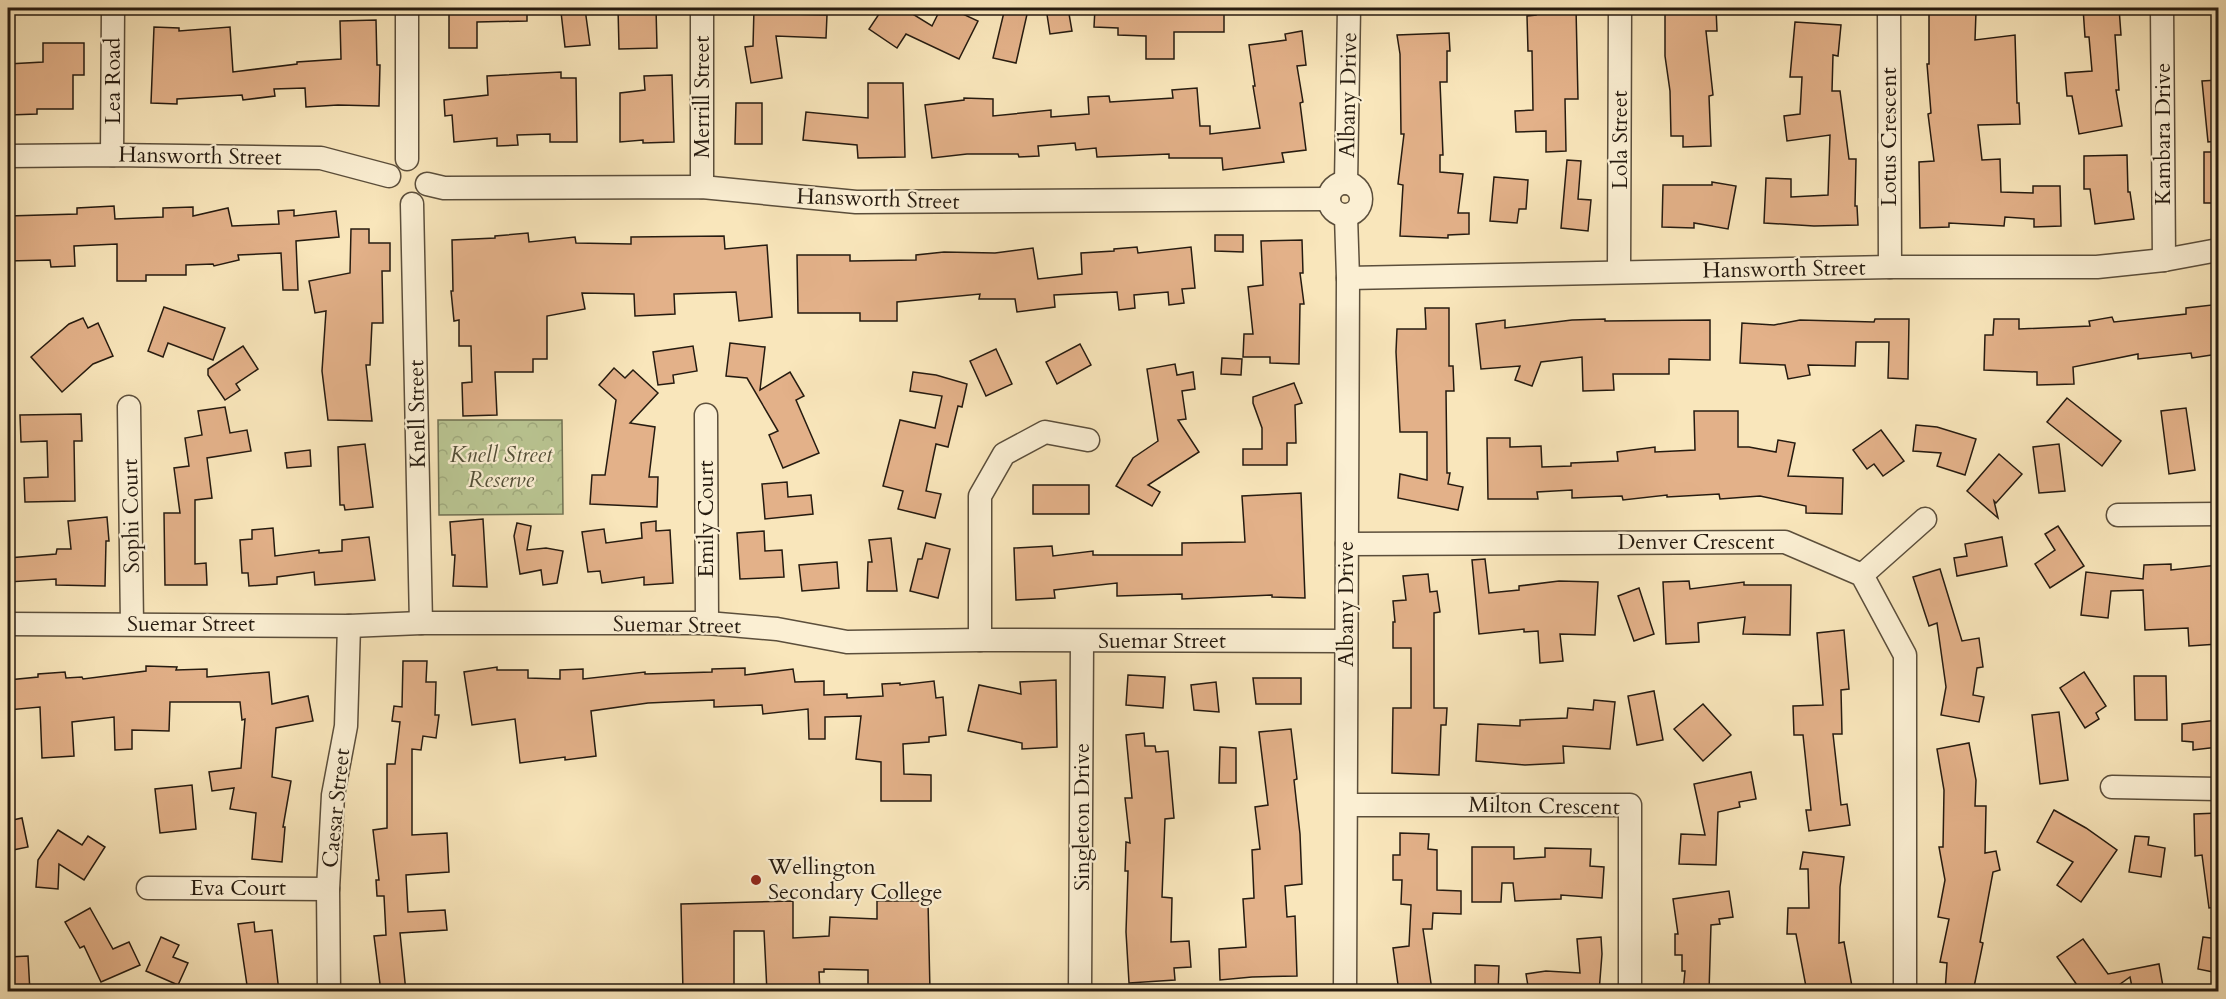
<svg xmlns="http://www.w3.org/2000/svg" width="2226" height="999" font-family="Cardo,serif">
	<defs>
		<pattern id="forest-crowns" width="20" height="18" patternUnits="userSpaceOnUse" patternTransform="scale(1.5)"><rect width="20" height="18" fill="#bac693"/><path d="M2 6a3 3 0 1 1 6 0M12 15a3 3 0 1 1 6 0" fill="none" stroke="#a0aa7e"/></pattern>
	</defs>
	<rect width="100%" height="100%" fill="#f9e6bb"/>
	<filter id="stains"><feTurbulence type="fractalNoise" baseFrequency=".00333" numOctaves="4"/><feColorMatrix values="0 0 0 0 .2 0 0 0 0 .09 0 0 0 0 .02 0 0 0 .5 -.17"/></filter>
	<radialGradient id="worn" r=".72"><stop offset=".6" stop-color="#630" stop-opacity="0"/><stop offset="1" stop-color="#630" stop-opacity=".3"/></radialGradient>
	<!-- forest -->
	<polygon fill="url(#forest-crowns)" stroke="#707052" stroke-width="1.5" points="438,420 562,420 563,514 439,515"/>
	<!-- building -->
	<g fill="#e3b189" stroke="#261b10" stroke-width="1.5">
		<polygon points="449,8 527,8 527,21 477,22 477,48 449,48"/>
		<polygon points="618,8 656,8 657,48 619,49"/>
		<polygon points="754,8 792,8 792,14 827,15 826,38 776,36 782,78 751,83 745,47 753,46"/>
		<polygon points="883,8 903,8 932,26 941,8 950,8 978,21 959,59 906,34 897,48 869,29"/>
		<polygon points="1005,8 1028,10 1016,63 993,58"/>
		<polygon points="1046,8 1068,8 1072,31 1050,34"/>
		<polygon points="1095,8 1224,8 1224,32 1174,32 1174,59 1146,59 1146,36 1118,35 1118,28 1094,27"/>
		<polygon points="1535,8 1576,8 1578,99 1565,99 1566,151 1546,152 1546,131 1516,132 1515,111 1533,110 1532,51 1528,51 1527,16 1536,15"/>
		<polygon points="1665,8 1716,8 1717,31 1706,31 1713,95 1709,96 1711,146 1683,147 1683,136 1671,136 1670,91 1665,56"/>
		<polygon points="2083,8 2119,8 2121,35 2115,35 2119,90 2116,90 2122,126 2079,134 2072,96 2067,96 2065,73 2092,71 2089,37 2085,37"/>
		<polygon points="585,9 590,45 565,47 561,12"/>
		<polygon points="1929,11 1976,12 1975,40 2015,35 2017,103 2019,103 2020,124 1978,125 1982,160 2000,159 2001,192 2033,193 2033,186 2060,186 2061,226 2034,227 2034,219 2005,217 2004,226 1949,223 1949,227 1920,228 1919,162 1934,161 1928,114 1931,113 1927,64 1929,64"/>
		<polygon points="376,20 377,65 380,65 379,106 338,105 306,107 305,88 274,89 275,96 243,100 242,95 177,99 177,104 151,103 154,27 179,28 179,31 230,27 233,72 297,64 297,62 341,59 340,21"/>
		<polygon points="1795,22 1841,25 1838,56 1833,55 1832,91 1840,91 1849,159 1856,159 1855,206 1857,206 1858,225 1814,226 1764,223 1766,178 1791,179 1791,197 1828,195 1830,135 1787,141 1784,116 1800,114 1802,77 1790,77"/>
		<polygon points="1302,31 1306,65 1297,66 1303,102 1300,103 1306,150 1282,153 1284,162 1223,170 1222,158 1169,158 1169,154 1097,157 1096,148 1076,150 1075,143 1038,146 1039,156 1019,157 1018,154 967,154 932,158 925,105 964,100 964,98 993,99 993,116 1051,110 1051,117 1089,114 1088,97 1109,96 1110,102 1173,98 1172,90 1197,88 1200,126 1210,126 1210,134 1260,128 1253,86 1255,86 1249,45 1286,40 1285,34"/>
		<polygon points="1449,33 1450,51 1447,51 1447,82 1440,82 1443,155 1440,155 1440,172 1463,174 1458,213 1469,213 1469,234 1448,235 1448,238 1400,236 1403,185 1398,184 1404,134 1401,134 1400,54 1397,35"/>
		<polygon points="43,43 84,43 84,75 73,75 73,109 37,109 37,114 9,115 8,64 43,62"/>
		<polygon points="561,72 561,78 576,78 577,142 550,142 550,134 517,135 518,145 497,146 497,138 454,142 452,115 445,116 444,100 488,95 487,76"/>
		<polygon points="672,75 674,142 643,143 643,140 620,142 620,93 645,90 644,76"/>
		<polygon points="2218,80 2218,141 2208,142 2202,81"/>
		<polygon points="868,83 903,83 905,157 858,158 857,145 803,140 806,112 868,118"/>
		<polygon points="736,103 762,103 762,144 735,144"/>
		<rect x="2204" y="152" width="14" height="51"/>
		<polygon points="2127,155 2128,192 2130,192 2134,219 2095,224 2090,189 2084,189 2084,156"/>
		<polygon points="1567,160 1581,161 1578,199 1591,200 1588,231 1561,228"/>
		<polygon points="1494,177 1528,180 1526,209 1519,209 1517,223 1490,221"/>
		<polygon points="1712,182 1736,186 1728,229 1694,223 1694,228 1662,227 1663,185 1712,185"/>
		<polygon points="114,206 115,219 163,217 163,208 193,207 193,216 228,208 232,226 279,224 278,211 294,210 294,216 336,211 339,237 296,241 298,290 283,290 281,253 238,255 239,260 214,266 213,264 186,265 186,275 146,275 146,281 117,281 117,244 74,246 75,266 51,267 50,260 8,261 8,216 77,214 77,208"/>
		<polygon points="351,229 369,229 369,243 390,243 390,271 382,271 383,323 372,323 370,365 366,365 372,421 328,420 322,371 326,311 315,313 309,281 350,273"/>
		<polygon points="528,233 529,242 575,237 576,243 631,244 631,237 724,236 725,249 767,245 772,317 739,321 736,292 674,294 675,314 635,316 634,294 582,293 585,309 547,316 547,359 533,359 533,372 495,372 497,415 463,416 462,383 472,382 471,346 459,346 459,320 454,321 451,291 453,291 452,240 495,238 495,236"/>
		<polygon points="1215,235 1243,235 1243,252 1215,251"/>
		<polygon points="1302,240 1303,273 1300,273 1304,304 1300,304 1299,364 1270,363 1270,357 1243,357 1244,334 1253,334 1248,287 1263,285 1261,241"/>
		<polygon points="1137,247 1138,253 1191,247 1195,288 1182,289 1184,303 1169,305 1168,292 1134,295 1135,308 1119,310 1117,292 1054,295 1055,307 1017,312 1015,299 979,299 980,294 897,302 897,321 860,321 860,313 798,313 797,255 850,255 850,261 916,260 916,255 944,252 995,253 1033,248 1038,279 1082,274 1081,253 1114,251 1114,249"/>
		<polygon points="2212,305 2214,327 2218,327 2218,354 2192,358 2191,353 2138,359 2138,354 2073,367 2074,384 2037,385 2037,372 1984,370 1985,335 1993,335 1994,319 2019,319 2019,329 2090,326 2089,321 2112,317 2114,322 2186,314 2186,308"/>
		<polygon points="164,307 225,328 213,360 168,343 163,357 148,351"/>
		<polygon points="1425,308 1449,308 1449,366 1453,366 1454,391 1446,391 1447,473 1450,473 1448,484 1463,487 1458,510 1398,498 1400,474 1427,480 1427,432 1400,432 1396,352 1397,329 1426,329"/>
		<polygon points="83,318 88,328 98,323 113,356 93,364 62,392 31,357 69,324"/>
		<polygon points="1605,319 1605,321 1710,320 1710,360 1669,359 1669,374 1613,374 1614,390 1583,391 1582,357 1541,362 1532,386 1515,380 1520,366 1481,369 1476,324 1505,320 1505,328 1572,320"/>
		<polygon points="1875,319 1909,319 1908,379 1888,378 1889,342 1856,342 1855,366 1808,365 1810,375 1788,379 1785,365 1740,363 1742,323 1774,325 1800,320 1874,322"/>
		<polygon points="730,343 765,347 760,390 790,372 804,396 796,400 819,453 783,468 769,435 778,431 747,378 726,376"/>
		<polygon points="1080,344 1091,365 1057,384 1046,362"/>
		<polygon points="243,346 258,369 236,384 240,390 225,400 208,375 208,369"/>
		<polygon points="693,346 697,371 673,375 674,383 658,385 653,352"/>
		<polygon points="996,349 1012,384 986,396 970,361"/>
		<polygon points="1222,358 1242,359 1241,375 1221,374"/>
		<polygon points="1175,364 1177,375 1193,372 1195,389 1182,391 1186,419 1178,420 1199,452 1148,485 1160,492 1152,506 1116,486 1133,458 1158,441 1147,369"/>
		<polygon points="614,368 625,378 633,370 658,393 630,423 655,427 649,477 658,477 657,507 590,504 592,475 605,475 616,400 599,385"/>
		<polygon points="913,372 936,375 967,384 962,407 958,406 948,447 936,444 926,491 941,494 935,518 898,509 903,491 883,486 900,420 935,428 942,396 910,391"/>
		<polygon points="1294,383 1302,403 1295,405 1296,443 1287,443 1287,465 1243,465 1243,449 1262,449 1262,428 1253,403 1253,397"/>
		<polygon points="2067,398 2121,441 2102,466 2047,422"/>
		<polygon points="225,407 230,433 247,430 251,451 207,458 212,498 195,500 195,564 206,563 207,585 165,585 164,513 180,513 174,468 189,466 185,438 202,435 198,411"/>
		<polygon points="2186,408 2195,470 2169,474 2161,411"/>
		<polygon points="1694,411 1738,411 1738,447 1749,447 1776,452 1778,440 1795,443 1788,476 1843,478 1842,514 1806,513 1806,506 1760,496 1720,499 1719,494 1667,497 1667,495 1623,500 1622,496 1572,498 1572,490 1537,492 1538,499 1488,499 1487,438 1510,438 1510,447 1541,446 1542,467 1571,466 1571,463 1618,461 1617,452 1655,447 1655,452 1695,450"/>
		<polygon points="81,414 82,441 74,441 75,501 25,502 24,478 48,477 47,441 21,442 20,415"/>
		<polygon points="1916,425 1937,427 1976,439 1965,475 1937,466 1941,453 1913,451"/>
		<polygon points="1881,430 1904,461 1883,476 1874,464 1867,469 1853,450"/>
		<polygon points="365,444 373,507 345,510 344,505 340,505 338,447"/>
		<polygon points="2059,444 2065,491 2039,493 2033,447"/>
		<polygon points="310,450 311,466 287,468 285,453"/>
		<polygon points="1999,454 2022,474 1996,503 1994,501 1998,518 1967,491"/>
		<polygon points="787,482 788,497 811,495 813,514 765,519 762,484"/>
		<rect x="1033" y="485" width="56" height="29"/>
		<polygon points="1301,493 1305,598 1272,597 1272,595 1182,599 1182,594 1117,596 1117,583 1054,590 1055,598 1016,600 1014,548 1052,546 1053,556 1093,551 1093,555 1182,555 1182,543 1245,542 1242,496"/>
		<polygon points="107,517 109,541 106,541 105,586 56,585 56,579 8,582 8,558 56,554 57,549 71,549 68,521"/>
		<polygon points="483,519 487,587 453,586 455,555 452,555 450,522"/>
		<polygon points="656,521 656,531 670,530 673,583 644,585 644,577 602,583 600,571 588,572 582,532 604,529 606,543 642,538 641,523"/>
		<polygon points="517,523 531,526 527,550 546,548 563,551 557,583 543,585 541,570 520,574 514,536"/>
		<polygon points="2058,526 2084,566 2050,588 2035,564 2055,550 2045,534"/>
		<polygon points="273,528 275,556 319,550 319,553 342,551 342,540 369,537 375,580 315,585 314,572 277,577 277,584 249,586 248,573 242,573 240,540 252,539 252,530"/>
		<polygon points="764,531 765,551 782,550 784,577 740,579 737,533"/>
		<polygon points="2002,537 2007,566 1957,576 1954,558 1967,556 1965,544"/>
		<polygon points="891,538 897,591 867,591 868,562 872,562 869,540"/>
		<polygon points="926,543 950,549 938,598 910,591 918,559 922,559"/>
		<polygon points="1485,559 1489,593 1519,590 1519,586 1559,581 1598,582 1595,635 1560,634 1563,661 1540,663 1538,631 1524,632 1524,629 1479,634 1472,560"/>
		<polygon points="837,562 839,588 802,591 799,565"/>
		<polygon points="2171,564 2171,570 2218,565 2218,644 2189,646 2188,628 2145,630 2143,590 2111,591 2108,618 2081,615 2086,572 2143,579 2144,565"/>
		<polygon points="1940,569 1962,641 1979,638 1983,667 1977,668 1973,695 1984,697 1979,722 1941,715 1946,687 1937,623 1929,626 1913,577"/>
		<polygon points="1428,574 1430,592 1437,591 1440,612 1434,613 1434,708 1447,708 1446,725 1441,725 1439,775 1392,773 1393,708 1411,708 1411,648 1393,648 1393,622 1395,622 1393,601 1406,600 1403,576"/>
		<polygon points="1689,581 1690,589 1744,582 1744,585 1791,585 1790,635 1743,634 1745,617 1698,623 1699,642 1666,644 1663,582"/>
		<polygon points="1639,588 1654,634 1634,641 1618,596"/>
		<polygon points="1844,630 1849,689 1841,690 1842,734 1833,734 1841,805 1847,804 1850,825 1809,831 1806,810 1811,810 1803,735 1794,735 1793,706 1823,705 1817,633"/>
		<polygon points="403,661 427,661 426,682 436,682 435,715 439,715 436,738 423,736 421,750 412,749 412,835 447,833 449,872 406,875 408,912 445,910 447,930 400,933 406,992 381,992 374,936 386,935 384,896 377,896 376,880 379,880 373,830 387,828 387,764 395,764 400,722 392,721 394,706 402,707"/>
		<polygon points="146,666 177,667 176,670 207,669 207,677 269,672 272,704 308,696 313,721 276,728 272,777 291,781 283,827 285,827 282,862 252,859 256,813 230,809 234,788 212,791 209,772 241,768 245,719 242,720 240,702 170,702 169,731 132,730 132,749 115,750 114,717 72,722 74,756 42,758 40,707 8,710 8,680 38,677 38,674 65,672 66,678 82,677 83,679 146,671"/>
		<polygon points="497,667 497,670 528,670 528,678 560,679 560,670 583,669 583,679 645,672 645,674 712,672 712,669 745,668 745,675 793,669 795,682 824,681 824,695 847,694 847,698 883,696 882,684 900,683 900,685 934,681 936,698 943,697 946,735 929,737 929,742 903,744 904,774 931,775 931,801 881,801 881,762 856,759 861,716 825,717 825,739 809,739 808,709 763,714 762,705 714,707 714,700 648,703 591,711 596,756 565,760 565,757 520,763 515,719 472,725 464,672"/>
		<polygon points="2084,672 2106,706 2096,713 2099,719 2085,728 2060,688"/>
		<polygon points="1128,675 1165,677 1163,708 1126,705"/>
		<polygon points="2134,676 2166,676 2167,720 2135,720"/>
		<polygon points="1253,678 1301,678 1301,704 1256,704"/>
		<polygon points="1056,680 1057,747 1022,749 1022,743 968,731 979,685 1021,694 1020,682"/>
		<polygon points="1216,682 1219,712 1194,710 1191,685"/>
		<polygon points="1654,691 1663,740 1637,745 1628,696"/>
		<polygon points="1594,700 1615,702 1610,749 1563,746 1564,763 1525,765 1476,761 1478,724 1520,726 1520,720 1567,718 1568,708 1593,710"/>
		<polygon points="1703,704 1731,735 1703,761 1674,729"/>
		<polygon points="2059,712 2068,780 2040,784 2032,715"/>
		<polygon points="2218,720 2218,747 2193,750 2193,742 2182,741 2182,724"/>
		<polygon points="1291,729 1297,779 1294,780 1300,834 1302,884 1285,886 1287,917 1295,916 1297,976 1252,977 1220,980 1219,949 1246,947 1243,899 1254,898 1252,850 1260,849 1255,807 1268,805 1259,732"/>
		<polygon points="1144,733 1145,746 1155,746 1156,752 1168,751 1174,818 1165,819 1162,897 1172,898 1171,942 1189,941 1191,967 1174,968 1175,980 1129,983 1126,932 1128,871 1125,871 1126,842 1130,843 1125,798 1132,798 1126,735"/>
		<polygon points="1969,743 1976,780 1975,806 1986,806 1985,853 1996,851 2000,870 1993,872 1980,942 1983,943 1973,992 1945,992 1947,963 1940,962 1949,919 1938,917 1945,880 1939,847 1943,847 1944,790 1937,749"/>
		<polygon points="1220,747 1236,748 1236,783 1219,783"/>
		<polygon points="1751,772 1756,799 1739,802 1740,807 1718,812 1716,865 1679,864 1681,834 1705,835 1694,784"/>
		<polygon points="192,785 196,829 160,833 155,789"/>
		<polygon points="2054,810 2086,828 2117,850 2081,902 2057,885 2073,862 2037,842"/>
		<polygon points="2218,813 2218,907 2209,908 2202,855 2195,856 2194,814"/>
		<polygon points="22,818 28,847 8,851 8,821"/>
		<polygon points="58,830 82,845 88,836 105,847 84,880 59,864 58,889 36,887 38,860"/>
		<polygon points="1400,833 1429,834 1428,849 1437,850 1437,890 1461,891 1461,914 1433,913 1432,929 1423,929 1432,990 1399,992 1393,948 1409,946 1411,905 1401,904 1402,880 1393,880 1393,855 1400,855"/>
		<polygon points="2135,836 2149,837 2148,845 2165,848 2161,877 2129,872"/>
		<polygon points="1472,847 1514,847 1514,859 1545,857 1545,848 1591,849 1590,866 1604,867 1602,898 1561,895 1561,899 1515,901 1513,883 1502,883 1501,902 1472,902"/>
		<polygon points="1803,852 1844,857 1840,887 1839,943 1844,942 1853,992 1807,992 1796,934 1787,934 1788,908 1809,908 1808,869 1800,869"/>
		<polygon points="1729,891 1733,917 1719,919 1720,924 1711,925 1709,992 1683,992 1685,971 1682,971 1682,955 1675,955 1675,934 1678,934 1673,899"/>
		<polygon points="793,901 793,938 829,936 830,917 877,919 877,901 928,901 930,992 868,992 868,970 824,969 824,972 819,972 820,992 767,992 764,931 734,931 734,992 683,992 681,904"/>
		<polygon points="90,908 113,949 129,942 140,965 101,982 84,946 80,948 65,922"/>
		<polygon points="254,922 255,932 272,930 279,992 248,992 238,924"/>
		<polygon points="161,937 179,945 173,957 188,963 178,985 146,971"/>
		<polygon points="1601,937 1602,954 1599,992 1529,992 1526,974 1546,971 1580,973 1577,939"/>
		<polygon points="2203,937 2218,939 2218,973 2198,969"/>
		<polygon points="2083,939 2108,974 2159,964 2164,992 2133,992 2130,977 2109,992 2082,992 2057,957"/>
		<polygon points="28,956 30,992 8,992 8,957"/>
		<polygon points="1475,965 1499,966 1498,992 1475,992"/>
	</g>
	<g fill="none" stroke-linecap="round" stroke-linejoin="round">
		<!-- minor casing -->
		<g stroke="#5b4e3b" stroke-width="25">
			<g id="minor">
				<polyline points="407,8 407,159"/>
				<polyline points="1889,8 1890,267"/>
				<polyline points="2162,8 2164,260"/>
				<polyline points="112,155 113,8"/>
				<polyline points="8,156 112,155 321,158 389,176"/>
				<circle cx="1345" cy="199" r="16"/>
				<polyline points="1346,183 1349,8"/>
				<polyline points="427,184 444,188 702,187 856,202 1329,199"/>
				<polyline points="702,187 702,8"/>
				<polyline points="412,204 421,623"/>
				<polyline points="1619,272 1620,8"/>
				<polyline points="1348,278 1890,267 2097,267 2164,260 2218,250"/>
				<polyline points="129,407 132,624"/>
				<polyline points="706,415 707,623"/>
				<polyline points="2118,515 2218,514"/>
				<polyline points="1347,544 1785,542 1862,575 1905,655 1905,992"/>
				<polyline points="1862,575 1925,519"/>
				<polyline points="8,624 349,626 421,623 707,623 777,629 847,642 980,640 1346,641"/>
				<polyline points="980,640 980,496 1004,454 1045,432 1088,440"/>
				<polyline points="2112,787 2218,789"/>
				<polyline points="1347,805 1630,805 1630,992"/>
				<polyline points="148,888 328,889"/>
				<polyline points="329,992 328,889 333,795 346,726 349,626"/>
				<polyline points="1080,992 1082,642"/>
				<polyline points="1345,992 1348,278 1346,216"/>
			</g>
		</g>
		<!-- minor -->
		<use href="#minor" stroke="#fbefd3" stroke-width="22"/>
	</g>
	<!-- markers -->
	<circle fill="#8f2418" stroke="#fbefd3" stroke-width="2" cx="756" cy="880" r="6"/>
	<g text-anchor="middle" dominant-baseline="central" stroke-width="4.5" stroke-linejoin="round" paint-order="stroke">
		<!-- street labels -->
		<g font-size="22" fill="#261b10" stroke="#fbefd3">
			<text transform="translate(113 81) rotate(-90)">Lea Road</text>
			<text transform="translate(1348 95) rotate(-89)">Albany Drive</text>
			<text transform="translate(702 97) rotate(-90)">Merrill Street</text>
			<text transform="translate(2163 134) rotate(-90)">Kambara Drive</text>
			<text transform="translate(1889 137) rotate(-90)">Lotus Crescent</text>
			<text transform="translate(1620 140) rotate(-90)">Lola Street</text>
			<text transform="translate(200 156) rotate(1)">Hansworth Street</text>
			<text transform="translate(878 199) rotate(2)">Hansworth Street</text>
			<text transform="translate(1784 269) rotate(-1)">Hansworth Street</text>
			<text transform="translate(417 414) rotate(-91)">Knell Street</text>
			<text transform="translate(131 516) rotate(-91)">Sophi Court</text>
			<text transform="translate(706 519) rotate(-90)">Emily Court</text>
			<text x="1696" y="542">Denver Crescent</text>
			<text transform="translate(1346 604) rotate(-90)">Albany Drive</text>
			<text x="191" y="624">Suemar Street</text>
			<text transform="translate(677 625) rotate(1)">Suemar Street</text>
			<text x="1162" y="641">Suemar Street</text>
			<text transform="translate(1544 806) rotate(1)">Milton Crescent</text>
			<text transform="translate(336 808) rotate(-84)">Caesar Street</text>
			<text transform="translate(1082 817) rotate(-90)">Singleton Drive</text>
			<text x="238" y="888">Eva Court</text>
		</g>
		<!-- park labels -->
		<g font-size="22" font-style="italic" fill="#524e37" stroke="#fbefd3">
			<text x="501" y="455">Knell Street<tspan x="501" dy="25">Reserve</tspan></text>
		</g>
		<!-- poi labels -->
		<g font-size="22" fill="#261b10" stroke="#fbefd3" text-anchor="start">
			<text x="768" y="867">Wellington<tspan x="768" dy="25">Secondary College</tspan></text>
		</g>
	</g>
	<!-- margin -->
	<rect width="2226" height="999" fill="none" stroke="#f9e6bb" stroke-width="30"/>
	<rect x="9" y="9" width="2208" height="981" fill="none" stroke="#261b10" stroke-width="3"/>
	<rect x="15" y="15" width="2196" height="969" fill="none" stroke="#261b10" stroke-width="1.5"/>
	<rect width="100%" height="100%" filter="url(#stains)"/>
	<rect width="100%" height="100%" fill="url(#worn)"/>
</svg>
